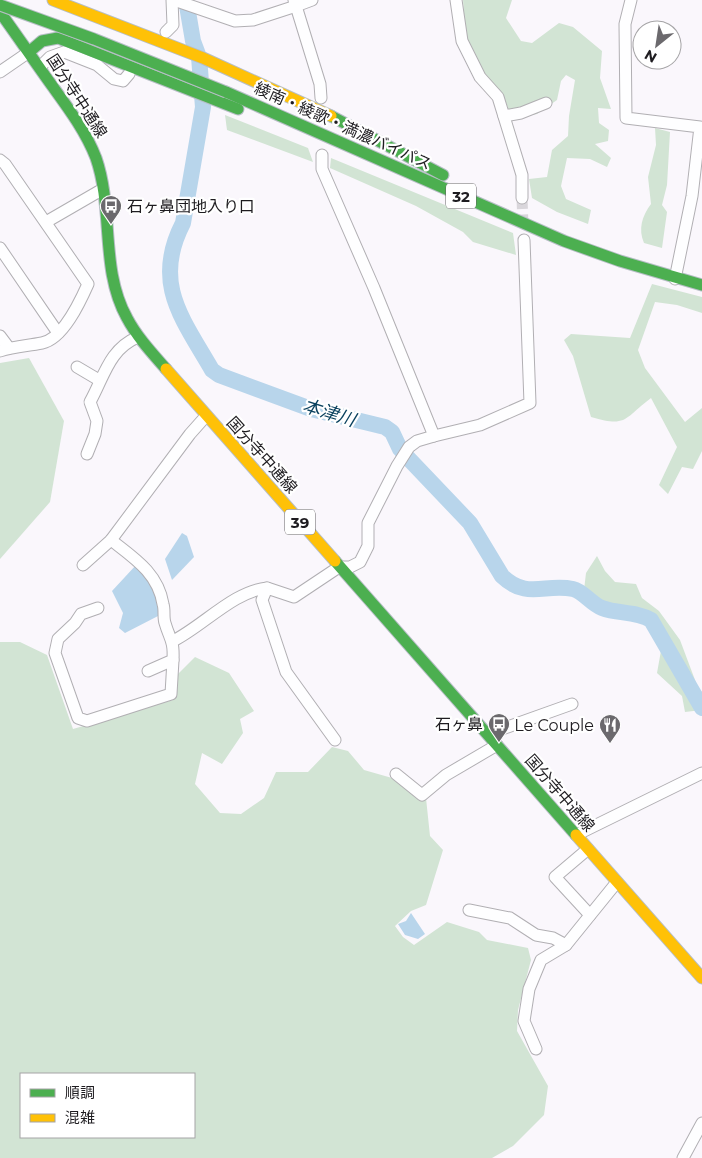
<svg xmlns="http://www.w3.org/2000/svg" width="702" height="1158" font-family="Montserrat,'Noto Sans JP',sans-serif">
	<rect width="100%" height="100%" fill="#faf7fc"/>
	<!-- green -->
	<g fill="#d2e4d4" fill-rule="evenodd">
		<polygon points="463,0 512,0 506,18 521,41 532,43 559,23 573,27 602,51 600,78 611,109 598,108 599,123 609,130 608,141 595,144 611,158 607,167 590,159 567,158 561,186 566,199 591,210 588,224 557,212 532,198 529,179 547,177 552,150 568,136 569,116 575,80 566,75 561,81 557,100 537,114 512,119 504,97 484,75 466,41"/>
		<polygon points="225,115 308,148 313,162 227,130"/>
		<path d="M655 128 670 132 667 185 662 205 667 212 662 248 644 243C638 229 642 216 651 204L648 177 656 145Z"/>
		<polygon points="331,158 513,233 516,255 473,242 463,232 416,206 330,168"/>
		<path d="M652 284 702 297V313L677 305 655 302 638 350 645 368 685 422 702 408V451L693 469 682 467 668 494 659 485 677 447 651 398C624 418 628 428 591 417L573 356 564 340 571 334 630 338Z"/>
		<polygon points="29,358 64,421 50,502 0,559 0,363"/>
		<path d="M597 556 605 571 615 582 636 584 642 598 659 611 680 640 698 688 702 692V710L685 712 682 696 657 673 664 634C644 604 634 617 606 606 597 602 591 596 584 590L586 573Z"/>
		<path d="M0 642H20L47 655 73 729 173 700 177 675 195 657 229 673 254 711 240 719 243 733 222 764 202 753 195 784 220 813 241 814 264 798 276 772H308L332 747 348 751 364 770 392 778 426 798 430 836 443 850 426 905 411 911 395 926 403 937 414 945 447 922 479 932 487 940 528 948 531 960 518 1010 517 1031 548 1086 544 1115 513 1146 492 1158H0ZM21 1074H194V1137H21Z"/>
	</g>
	<!-- water -->
	<g fill="#b8d5eb">
		<polygon points="182,533 187,536 194,557 172,580 165,559"/>
		<path d="M137 564C151 576 157 597 160 615L125 633 119 628 123 613 112 591Z"/>
		<polygon points="411,913 425,934 418,939 405,935 398,924 406,921"/>
	</g>
	<g fill="none" stroke-linecap="round" stroke-linejoin="round">
		<!-- river -->
		<path stroke="#b8d5eb" stroke-width="16" d="M186 0 193 41 199 57 203 107 183 223C152 283 182 318 212 370L219 375 311 409 385 427 392 432 400 449 409 459 470 523 502 576C527 600 545 583 573 589 583 591 591 604 602 608 618 614 635 611 651 620L702 708"/>
		<!-- street-tunnel -->
		<polyline stroke="#d9d6db" stroke-width="11" stroke-dasharray="11 5.5" stroke-linecap="butt" points="522,198 523,225"/>
		<!-- street casing -->
		<g stroke="#b1afb3" stroke-width="13">
			<g id="street">
				<polyline points="174,0 235,21 253,20 296,6 294,0"/>
				<polyline points="312,0 296,6 320,84 321,98"/>
				<polyline points="456,0 462,41 480,77 498,97 522,175 522,198"/>
				<polyline points="631,0 625,24 626,118 700,127 692,196 675,279"/>
				<polyline points="166,32 173,25 172,0"/>
				<polyline points="40,67 50,57 64,52 97,65 114,79 123,81 129,74"/>
				<polyline points="0,72 29,52"/>
				<polyline points="504,116 521,113 546,103"/>
				<polyline points="322,155 322,169 374,288 434,436 480,425 530,403 524,240"/>
				<path d="M0 160 5 164 88 284C80 302 63 339 42 343 27 346 14 346 0 351"/>
				<polyline points="46,222 103,189"/>
				<polyline points="0,248 58,333"/>
				<polyline points="0,336 9,348"/>
				<polyline points="77,367 99,380"/>
				<path d="M87 454 95 434 97 421 90 402C104 377 109 349 138 337"/>
				<path d="M111 540C134 558 158 573 163 604 165 610 163 617 165 623 170 640 174 640 173 660L148 671"/>
				<polyline points="83,565 111,540 190,434 206,416"/>
				<polyline points="98,608 81,614 75,623 58,639 55,653 78,718 87,721 171,694 173,660"/>
				<path d="M173 641C203 626 234 591 267 588"/>
				<polyline points="488,734 572,704"/>
				<polyline points="335,740 286,672 262,600 267,588 294,597 339,567 350,567 360,562 368,546 368,523 397,466 409,447 417,441 434,436"/>
				<polyline points="396,774 422,795 446,775 497,745"/>
				<polyline points="576,835 702,773"/>
				<polyline points="588,849 555,877 590,915"/>
				<polyline points="469,910 510,918 536,935 553,938 566,945"/>
				<polyline points="536,1049 524,1021 529,989 541,960 566,945 617,882"/>
				<polyline points="683,1158 702,1123"/>
			</g>
		</g>
		<!-- fast casing -->
		<g stroke="#b6bec5" stroke-width="13">
			<g id="fast">
				<path d="M0 12C18 37 35 62 53 87 69 109 86 132 96 158 114 210 100 270 127 318 137 337 152 353 166 369"/>
				<polyline points="29,52 42,41 58,38 238,109"/>
				<polyline points="226,92 564,241 620,261 702,285"/>
				<polyline points="331,116 443,175"/>
				<polyline points="335,561 576,835"/>
			</g>
		</g>
		<!-- slow casing -->
		<g stroke="#b6bec5" stroke-width="13">
			<g id="slow">
				<polyline points="53,0 203,58 331,116"/>
				<polyline points="166,369 335,561"/>
				<polyline points="576,835 702,978"/>
			</g>
		</g>
		<!-- street -->
		<use href="#street" stroke="#fefeff" stroke-width="11"/>
		<!-- fast -->
		<use href="#fast" stroke="#4caf50" stroke-width="11"/>
		<!-- slow -->
		<use href="#slow" stroke="#ffc107" stroke-width="11"/>
		<!-- fast-bridge casing -->
		<g stroke="#b6bec5" stroke-width="13" stroke-linecap="butt">
			<polyline id="fast-bridge" points="0,5 94,39 226,92"/>
		</g>
		<!-- fast-bridge -->
		<use href="#fast-bridge" stroke="#4caf50" stroke-width="11"/>
	</g>
	<!-- icons -->
	<defs>
		<g id="bus-pin" transform="scale(1.125)"><path d="M0 17L-7.5 6A9.5 9.5 0 1 1 7.5 6Z" fill="#6b696d" stroke="#fff"/><path d="M-5-6H5V4H4V6H2V4H-2V6H-4V4H-5ZM-3.5-4V0h7V-4ZM-3.5 1.2v1.5H-2V1.2ZM2 1.2v1.5H3.5V1.2Z" fill="#fff"/></g>
		<g id="restaurant-pin" transform="scale(1.125)"><path d="M0 17L-7.5 6A9.5 9.5 0 1 1 7.5 6Z" fill="#6b696d" stroke="#fff"/><path d="M-5-6h1v4h1v-4h1v4h1v-4h1v5L-1.5 .5V6h-2V.5L-5-1ZM5-6V6H3V1.5H1.5Q1.5-4 5-6Z" fill="#fff"/></g>
	</defs>
	<g fill-rule="evenodd">
		<use href="#bus-pin" x="111" y="206"/>
		<use href="#bus-pin" x="499" y="724"/>
		<use href="#restaurant-pin" x="610" y="725"/>
	</g>
	<g text-anchor="middle" dominant-baseline="central" stroke-width="4.5" stroke-linejoin="round" paint-order="stroke">
		<!-- shield labels -->
		<g fill="#fff" stroke="#626063" stroke-width="1">
			<rect x="446" y="183.5" width="30" height="25" rx="4"/>
			<rect x="285" y="509.5" width="30" height="25" rx="4"/>
		</g>
		<g font-size="15" font-weight="bold" fill="#1e1c20">
			<text x="461" y="196">32</text>
			<text x="300" y="522">39</text>
		</g>
		<!-- street labels -->
		<g font-size="16" fill="#1e1c20" stroke="#fff">
			<text transform="translate(77 96) rotate(57)">国分寺中通線</text>
			<text transform="translate(343 126) rotate(24)">綾南・綾歌・満濃バイパス</text>
			<text transform="translate(262 455) rotate(48)">国分寺中通線</text>
			<text transform="translate(560 793) rotate(49)">国分寺中通線</text>
		</g>
		<!-- poi labels -->
		<g font-size="16" fill="#1e1c20" stroke="#fff" text-anchor="end">
			<text x="127" y="206" text-anchor="start">石ヶ鼻団地入り口</text>
			<text x="483" y="724">石ヶ鼻</text>
			<text x="594" y="725">Le Couple</text>
		</g>
		<!-- water labels -->
		<g font-size="18" font-style="italic" fill="#0c435f" stroke="#fff">
			<text transform="translate(329 413) rotate(17)">本津川</text>
		</g>
	</g>
	<!-- legend -->
	<rect x="20" y="1073" width="175" height="65" fill="#ffffff" stroke="#a5a4a6"/>
	<rect x="30" y="1089" width="25" height="8" fill="#4caf50" stroke="#a5a4a6"/>
	<text x="65" y="1098" font-size="15" fill="#1e1c20">順調</text>
	<rect x="30" y="1114" width="25" height="8" fill="#ffc107" stroke="#a5a4a6"/>
	<text x="65" y="1123" font-size="15" fill="#1e1c20">混雑</text>
	<!-- north arrow -->
	<g transform="translate(657 45) rotate(210)"><circle r="24" fill="#ffffff" stroke="#a5a4a6"/>
	<path d="M0-4L9 19L0 12L-9 19Z" fill="#6b696d"/>
	<text y="-8" font-size="14" font-weight="bold" text-anchor="middle" fill="#1e1c20">N</text>
	</g>
</svg>
